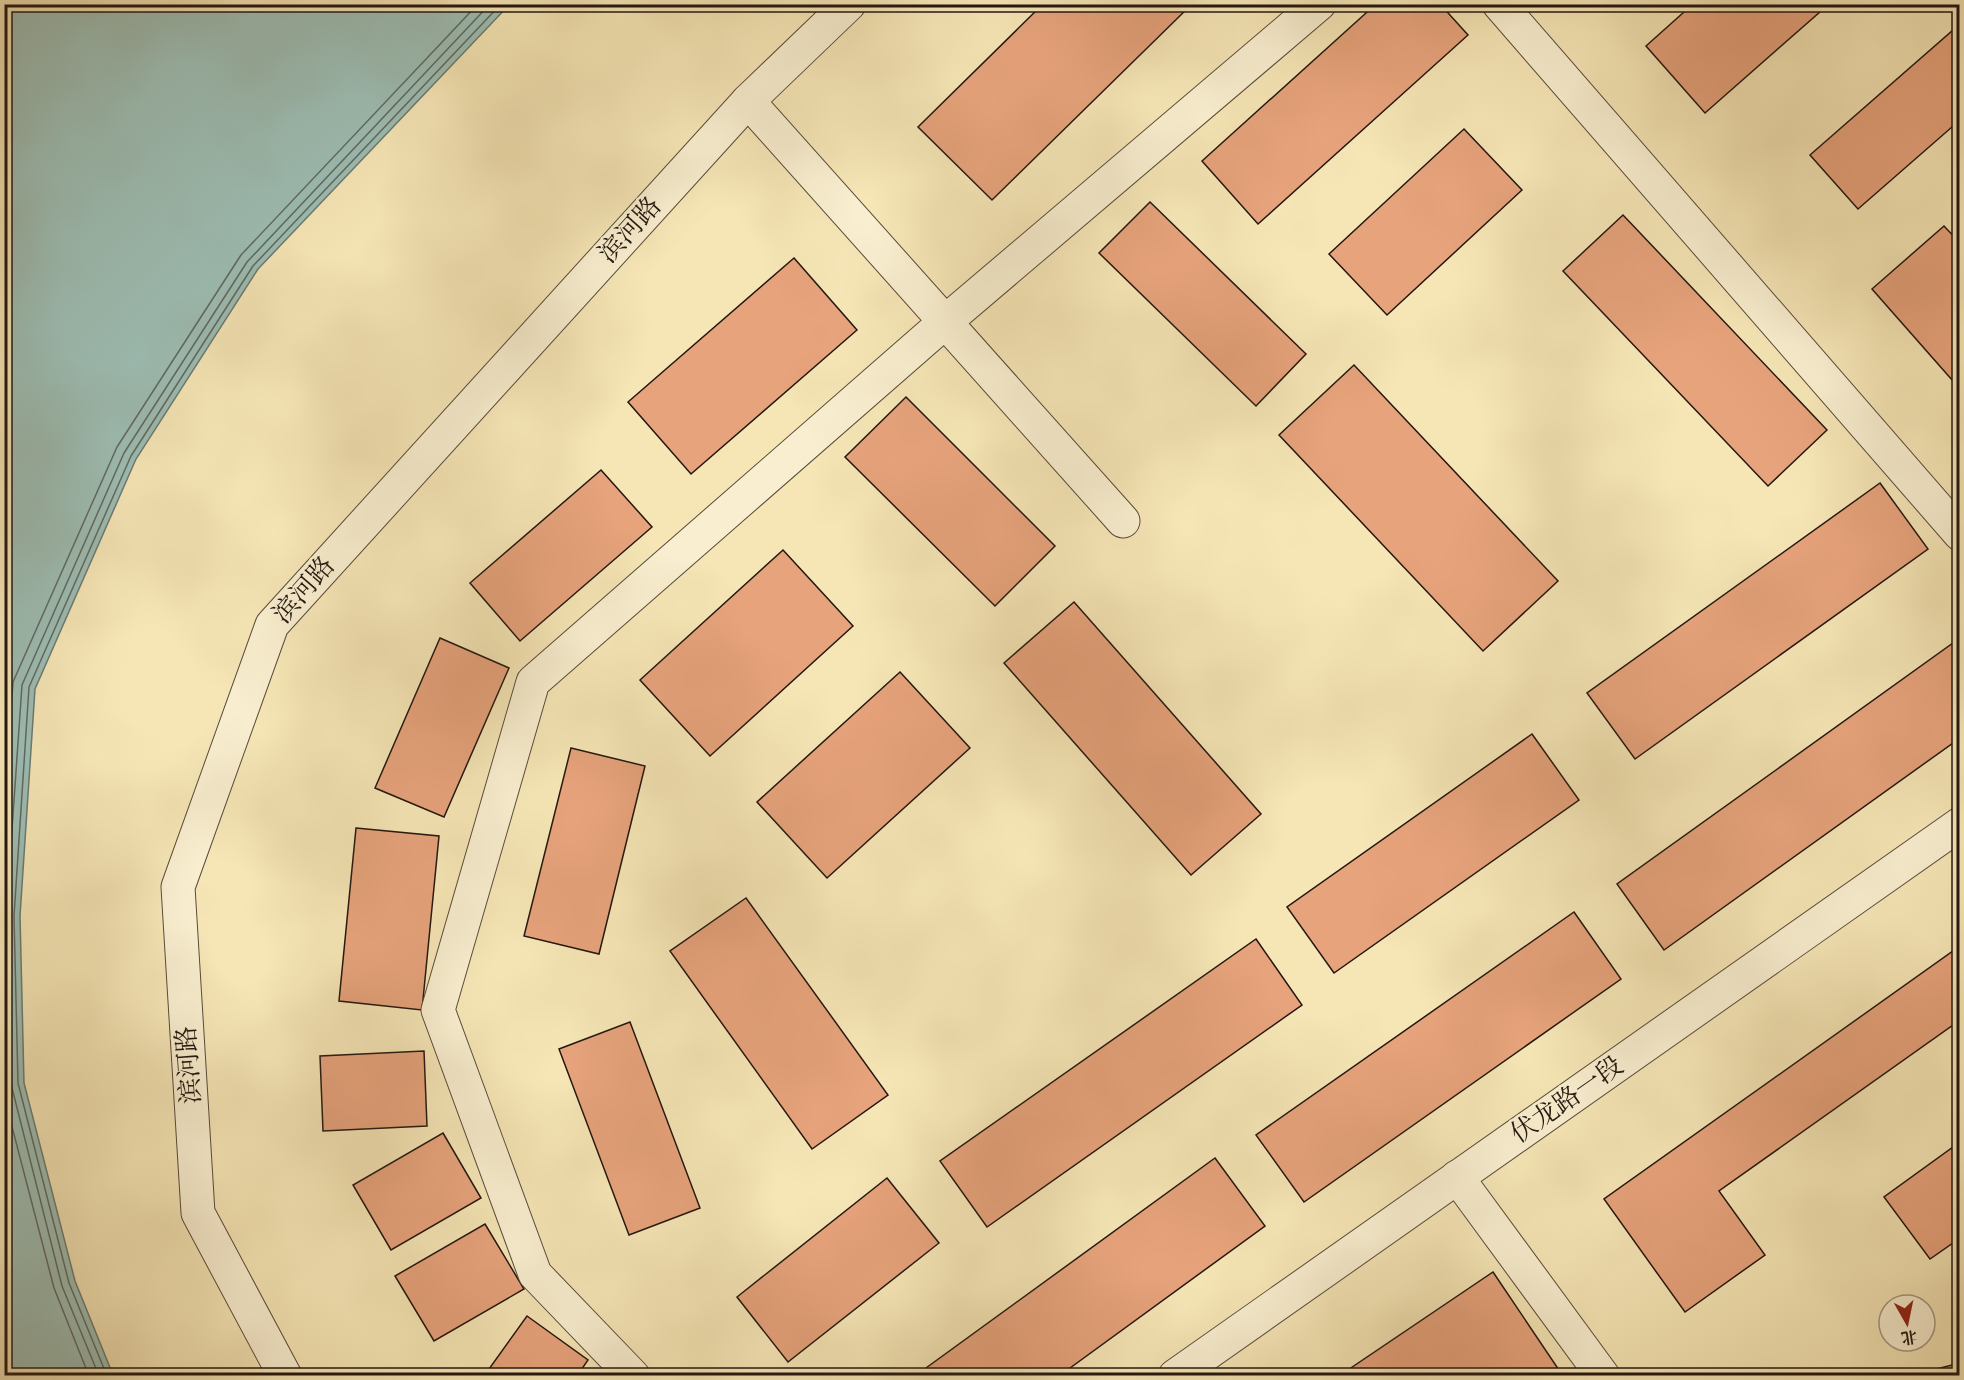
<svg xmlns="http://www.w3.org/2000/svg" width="1964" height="1380" font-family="'IM FELL Double Pica','Noto Serif SC',serif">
	<rect width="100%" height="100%" fill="#f6e6b6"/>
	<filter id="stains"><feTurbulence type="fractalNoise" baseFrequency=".00333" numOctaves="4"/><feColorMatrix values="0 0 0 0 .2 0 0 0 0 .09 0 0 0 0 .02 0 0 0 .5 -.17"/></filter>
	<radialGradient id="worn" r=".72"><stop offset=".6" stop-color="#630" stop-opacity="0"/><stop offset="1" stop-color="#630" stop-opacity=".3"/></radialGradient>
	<!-- water -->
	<polygon fill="#9dbeb4" stroke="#6c7b72" stroke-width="1.5" points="5,4 509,5 258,269 136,459 35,689 20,916 24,1083 75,1281 113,1375 5,1375"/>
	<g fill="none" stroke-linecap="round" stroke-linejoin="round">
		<!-- shore -->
		<g stroke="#606a62" stroke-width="1.5">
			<polyline points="4,804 13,682 117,447 241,255 478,4"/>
			<polyline points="4,1096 54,1288 89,1376"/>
			<polyline points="99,1376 62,1286 11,1084 6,916 22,685 124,453 247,262 490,4"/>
			<polyline points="107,1376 69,1283 18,1083 14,916 29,687 131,456 253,266 501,4"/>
		</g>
	</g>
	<!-- building -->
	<g fill="#e7a37c" stroke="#231710" stroke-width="1.5">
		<polygon points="1043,4 1192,4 992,200 918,127"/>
		<polygon points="1376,4 1440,4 1468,35 1258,224 1202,161"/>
		<polygon points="1693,4 1829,4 1705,113 1646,46"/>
		<polygon points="1960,24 1960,120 1858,209 1810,155"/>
		<polygon points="1464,129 1522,190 1387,315 1329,254"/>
		<polygon points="1150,202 1306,354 1256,406 1099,253"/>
		<polygon points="1623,215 1827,430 1768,486 1563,271"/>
		<polygon points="1944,226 1960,243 1960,389 1872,289"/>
		<polygon points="794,258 857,330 691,474 628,402"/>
		<polygon points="1354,365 1558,581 1483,651 1279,435"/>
		<polygon points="906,397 1055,546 995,606 845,457"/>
		<polygon points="601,470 652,527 520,641 470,583"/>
		<polygon points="1880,483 1928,549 1635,759 1587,693"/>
		<polygon points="783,550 853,626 710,756 640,680"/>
		<polygon points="1074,602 1261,814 1191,875 1004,663"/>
		<polygon points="440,638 509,668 444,817 375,788"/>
		<polygon points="1960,638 1960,738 1664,950 1617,884"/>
		<polygon points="900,672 970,748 827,878 757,802"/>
		<polygon points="1532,734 1579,800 1334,973 1287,907"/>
		<polygon points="571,748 645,766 599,954 524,936"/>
		<polygon points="356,828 439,836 422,1010 339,1001"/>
		<polygon points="746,898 888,1095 812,1149 670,951"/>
		<polygon points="1574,912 1621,979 1304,1202 1256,1135"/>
		<polygon points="1256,939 1302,1005 987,1227 940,1161"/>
		<polygon points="1960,946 1960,1020 1719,1191 1765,1255 1685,1312 1604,1199"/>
		<polygon points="630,1022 700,1208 629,1235 559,1049"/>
		<polygon points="424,1051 427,1126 323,1131 320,1056"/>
		<polygon points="443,1133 481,1198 391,1250 353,1185"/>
		<polygon points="1960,1142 1960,1238 1930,1259 1884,1197"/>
		<polygon points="1215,1158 1265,1226 1059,1376 915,1376"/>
		<polygon points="887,1178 939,1243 788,1362 737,1297"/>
		<polygon points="485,1224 524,1289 434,1341 395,1276"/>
		<polygon points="1493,1272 1563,1376 1339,1376"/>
		<polygon points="527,1316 588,1360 577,1376 484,1376"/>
		<polygon points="1960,1363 1960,1376 1909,1376"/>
	</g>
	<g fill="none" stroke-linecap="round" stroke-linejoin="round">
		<!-- street casing -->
		<g stroke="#584b3a" stroke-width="35">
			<g id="street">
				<polyline points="1499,4 1960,534"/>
				<polyline points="748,101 1123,521"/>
				<polyline points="1457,1177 1603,1376"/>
				<polyline points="285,1376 198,1213 178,887 272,625 748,101 849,4"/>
				<polyline points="633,1376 535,1274 438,1010 533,682 945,322 1319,4"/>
				<polyline points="1175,1376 1960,824"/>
			</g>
		</g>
		<!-- street -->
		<use href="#street" stroke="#f9efd0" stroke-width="33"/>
	</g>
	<g text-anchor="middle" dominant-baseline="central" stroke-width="5" stroke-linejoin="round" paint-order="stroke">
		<!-- street labels -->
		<g font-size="26" fill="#231710" stroke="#f9efd0">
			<text transform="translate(630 230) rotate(-48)">滨河路</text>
			<text transform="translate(304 590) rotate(-49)">滨河路</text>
			<text transform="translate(189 1065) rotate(-94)">滨河路</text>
			<text transform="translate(1567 1100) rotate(-35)">伏龙路一段</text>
		</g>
	</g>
	<!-- margin -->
	<rect width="1964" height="1380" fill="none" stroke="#f6e6b6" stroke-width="24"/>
	<rect x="6" y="6" width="1952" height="1368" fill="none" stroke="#231710" stroke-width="3"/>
	<rect x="12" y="12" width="1940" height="1356" fill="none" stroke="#231710" stroke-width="1.5"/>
	<!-- north arrow -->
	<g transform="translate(1907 1323) rotate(171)"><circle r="28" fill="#f9efd0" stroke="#a39983" stroke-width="1.5"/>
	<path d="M0-4.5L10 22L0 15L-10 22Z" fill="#8f2418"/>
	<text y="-9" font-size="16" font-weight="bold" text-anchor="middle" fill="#231710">北</text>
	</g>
	<rect width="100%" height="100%" filter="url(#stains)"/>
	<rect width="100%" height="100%" fill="url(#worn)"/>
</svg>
